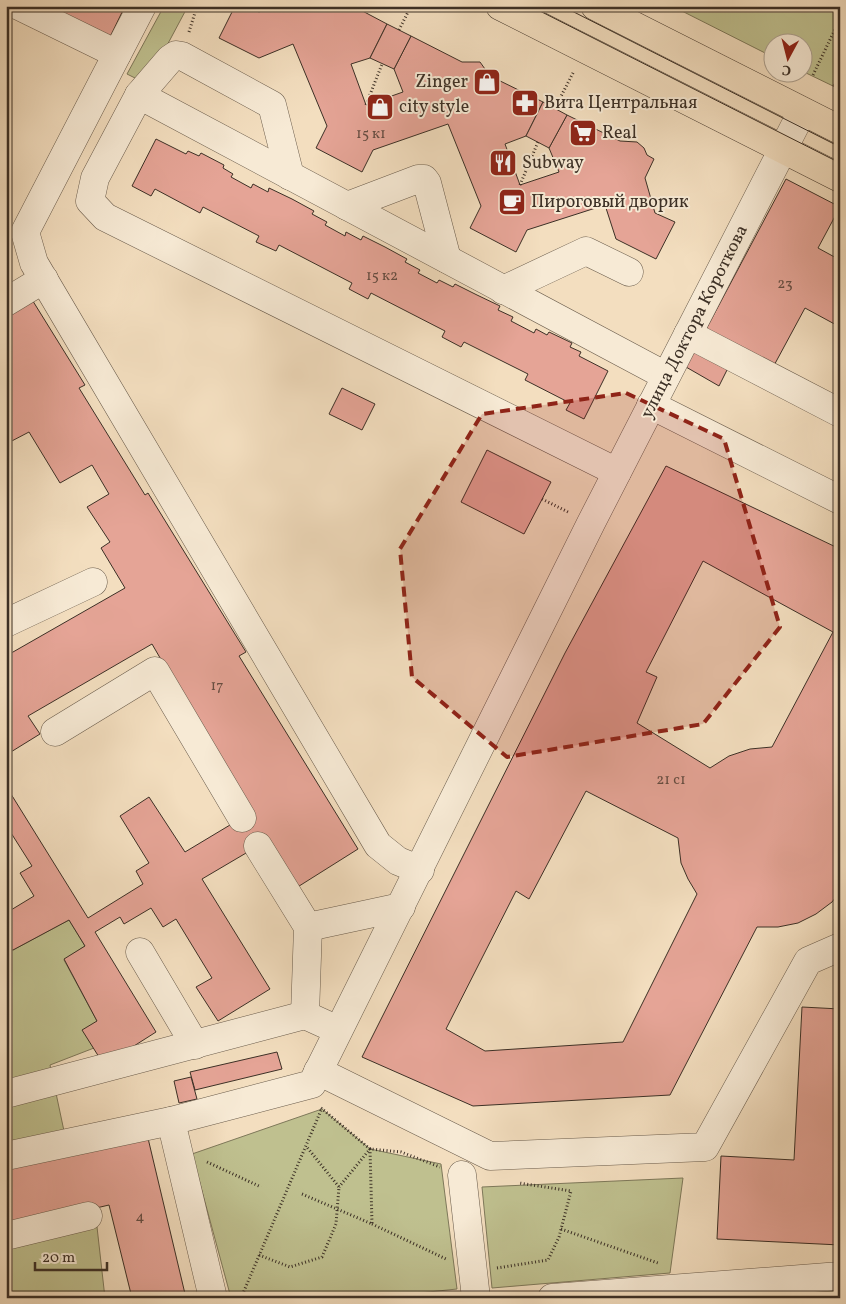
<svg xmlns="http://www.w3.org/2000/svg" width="846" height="1304" font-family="Vollkorn,serif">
	<rect width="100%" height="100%" fill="#f3debf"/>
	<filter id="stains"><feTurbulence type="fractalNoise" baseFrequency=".004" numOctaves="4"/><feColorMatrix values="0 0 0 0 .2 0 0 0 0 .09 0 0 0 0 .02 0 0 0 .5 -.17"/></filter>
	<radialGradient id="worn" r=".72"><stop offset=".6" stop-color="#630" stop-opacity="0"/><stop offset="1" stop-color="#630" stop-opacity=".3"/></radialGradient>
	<!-- green -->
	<g fill="#bfc08f" stroke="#7e785a">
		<polygon points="164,6 188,6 164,51 139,80 127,74"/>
		<polygon points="672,6 840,6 840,74 833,86 804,72 804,42 774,42 773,57"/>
		<polygon points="69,920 85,946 64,960 97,1021 94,1048 50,1065 64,1131 6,1144 6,949 13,950"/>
		<polygon points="322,1109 370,1149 441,1164 457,1289 371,1298 231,1298 192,1154"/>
		<polygon points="683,1178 670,1273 492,1288 482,1187"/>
		<polygon points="96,1218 105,1298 6,1298 6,1239"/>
		<polygon points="840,1286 840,1298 749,1298 749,1296"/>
	</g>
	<!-- building -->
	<g fill="#e5a496" stroke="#3c3026" fill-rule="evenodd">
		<polygon points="57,6 125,6 110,37 55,10"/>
		<polygon points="235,6 247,6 259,12 272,6 353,6 387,24 370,58 351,64 366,105 403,92 394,69 411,36 462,62 480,62 490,76 543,102 526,136 505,144 520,185 559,172 549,148 567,115 620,141 637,142 644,148 647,155 654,159 645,178 655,213 675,222 656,259 616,239 605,205 527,230 516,252 470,228 481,206 448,124 373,150 362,172 316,148 327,126 293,44 259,58 219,38"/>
		<polygon points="387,24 411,36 394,69 370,58"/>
		<polygon points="840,74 840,90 833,86"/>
		<polygon points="543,102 567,115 549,148 526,136"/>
		<polygon points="156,139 186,154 188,151 199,156 201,153 224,165 223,168 233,174 231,177 251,188 253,184 268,192 269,188 292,199 314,211 312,214 327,222 325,225 345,236 346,232 361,240 363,236 385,247 407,259 405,262 420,270 418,273 437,283 439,280 453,287 455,284 477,295 500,306 498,310 513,317 511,321 534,333 536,329 547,335 549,332 572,343 570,347 581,352 579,356 608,371 584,419 566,410 570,403 525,380 528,374 464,342 461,347 442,337 445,331 371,293 368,299 349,289 352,283 279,245 276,251 256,242 259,236 203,207 200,213 155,189 151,196 132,186"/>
		<polygon points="786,179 840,207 818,248 840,260 840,327 805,308 771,371 703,335"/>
		<polygon points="31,298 85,385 79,388 145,495 148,493 246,652 239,656 358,849 296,888 258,846 202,879 270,989 218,1021 196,987 212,978 176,919 163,927 151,908 124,924 120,917 95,932 156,1032 104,1065 82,1030 97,1021 64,959 85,946 69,920 13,950 6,949 6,913 34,896 20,873 32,866 6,825 6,786 88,918 143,884 136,871 149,863 120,816 149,797 185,852 250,813 152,644 28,716 40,734 6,755 6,656 125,588 101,548 110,542 87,507 109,494 92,465 60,483 29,432 6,444 6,417 9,415 6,410 6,313"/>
		<polygon points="696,348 729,366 719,386 686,367"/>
		<polygon points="342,388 375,404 362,430 329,414"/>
		<polygon points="487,450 551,482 524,534 461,502"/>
		<path d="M666 466 840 549V892L832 902 816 914 798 923 778 927H757L670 1095 473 1106 362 1057 565 653ZM703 561 833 632 772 747 750 749 729 756 710 768 637 723 657 677 646 672ZM586 791 678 838 681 863 688 879 697 894 623 1042 485 1051 446 1029 516 891 529 899Z"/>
		<polygon points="802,1007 840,1009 840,1245 717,1239 721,1156 794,1160"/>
		<polygon points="277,1052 282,1069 195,1090 190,1072"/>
		<polygon points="191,1077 197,1099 179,1103 174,1081"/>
		<polygon points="147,1134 186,1298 132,1298 109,1205 6,1229 6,1168"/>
	</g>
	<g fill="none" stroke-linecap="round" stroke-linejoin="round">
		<!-- minor casing -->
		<g stroke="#6a5c4c" stroke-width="29">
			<g id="minor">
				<polyline points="19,6 117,54"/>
				<polyline points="142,6 25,232 34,263 378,845 398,861 420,870"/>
				<polyline points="139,95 170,59 176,55 182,56 272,105 290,176"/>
				<polyline points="347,206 418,179 424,179 427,183 447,259"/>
				<polyline points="503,290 586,251 629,272"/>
				<polyline points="6,302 44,279"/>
				<polyline points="688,334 840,413"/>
				<polyline points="651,405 840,500"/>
				<polyline points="617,472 105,217 90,201 95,178 139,95 666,376"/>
				<polyline points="6,623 93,582"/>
				<polyline points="55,732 155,671 242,818"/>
				<polyline points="258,846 308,927 305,1015"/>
				<polyline points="308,927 401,907"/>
				<polyline points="140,952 195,1045"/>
				<polyline points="318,1071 490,1156 705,1147 808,961 840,947"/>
				<polyline points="6,1094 305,1015 338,1030"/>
				<polyline points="6,1156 171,1121"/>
				<polyline points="462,1175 476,1298"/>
				<polyline points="6,1236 88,1216"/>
				<polyline points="213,1298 171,1121 312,1084 591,523 802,112"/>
				<polyline points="552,1298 840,1276"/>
			</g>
		</g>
		<!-- major casing -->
		<g stroke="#3c3026" stroke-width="29">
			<g id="major">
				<polyline points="500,6 840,178"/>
				<polyline points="595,6 840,130"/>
			</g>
		</g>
		<!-- path -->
		<g stroke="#3c3026" stroke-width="3" stroke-dasharray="1 2.5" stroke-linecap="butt">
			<polyline points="399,30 411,6"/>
			<polyline points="189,32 197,6"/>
			<polyline points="813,75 840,19"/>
			<polyline points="366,105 382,64"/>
			<polyline points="555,108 574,71"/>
			<polyline points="520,185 538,142"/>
			<polyline points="542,499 568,512"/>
			<polyline points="321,1108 370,1149 401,1152 440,1167"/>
			<polyline points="207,1162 261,1187"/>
			<polyline points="302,1194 372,1224 370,1149 339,1187"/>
			<polyline points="372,1224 446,1259"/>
			<polyline points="561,1229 658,1263"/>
			<polyline points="259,1255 290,1267 322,1257 336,1224 339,1187 306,1146"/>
			<polyline points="497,1268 548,1260 559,1237 571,1191 519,1183"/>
			<polyline points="241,1298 322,1108"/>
		</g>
		<!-- minor -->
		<use href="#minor" stroke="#f7ead5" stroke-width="28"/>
		<!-- major -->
		<use href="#major" stroke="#f3debf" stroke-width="28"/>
		<!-- tram -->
		<g stroke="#3c3026" stroke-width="1">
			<polyline points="530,6 840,163"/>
			<polyline points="562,6 840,147"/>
		</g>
	</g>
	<!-- marked area -->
	<path fill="#8f2418" fill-opacity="0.2" stroke="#8f2418" stroke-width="4" stroke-dasharray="10 6" stroke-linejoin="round" d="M626 393 724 439 780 627 703 724 507 757 412 677 400 549 482 414Z"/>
	<!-- icons -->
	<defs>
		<g id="shop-square" transform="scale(1.4375)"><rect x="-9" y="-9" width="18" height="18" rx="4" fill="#8f2418" stroke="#f7ead5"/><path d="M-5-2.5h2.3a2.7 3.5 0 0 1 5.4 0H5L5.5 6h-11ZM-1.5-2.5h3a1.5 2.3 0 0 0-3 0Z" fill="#fff"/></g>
		<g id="pharmacy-square" transform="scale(1.4375)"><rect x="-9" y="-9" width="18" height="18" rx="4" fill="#8f2418" stroke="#f7ead5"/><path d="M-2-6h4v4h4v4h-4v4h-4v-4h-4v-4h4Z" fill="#fff"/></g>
		<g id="supermarket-square" transform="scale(1.4375)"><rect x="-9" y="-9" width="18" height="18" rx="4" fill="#8f2418" stroke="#f7ead5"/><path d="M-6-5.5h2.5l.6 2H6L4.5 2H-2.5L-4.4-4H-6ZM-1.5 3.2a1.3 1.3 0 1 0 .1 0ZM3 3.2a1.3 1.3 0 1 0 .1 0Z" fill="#fff"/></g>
		<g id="restaurant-square" transform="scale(1.4375)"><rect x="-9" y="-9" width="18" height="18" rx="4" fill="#8f2418" stroke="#f7ead5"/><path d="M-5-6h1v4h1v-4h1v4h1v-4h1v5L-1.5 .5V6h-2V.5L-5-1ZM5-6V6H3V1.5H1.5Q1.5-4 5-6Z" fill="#fff"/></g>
		<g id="cafe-square" transform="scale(1.4375)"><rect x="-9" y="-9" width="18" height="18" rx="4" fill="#8f2418" stroke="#f7ead5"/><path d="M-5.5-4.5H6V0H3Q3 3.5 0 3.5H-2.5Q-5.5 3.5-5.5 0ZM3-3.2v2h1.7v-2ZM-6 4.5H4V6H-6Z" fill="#fff"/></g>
	</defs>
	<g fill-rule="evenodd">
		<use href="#shop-square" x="487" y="82"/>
		<use href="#pharmacy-square" x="525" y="103"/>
		<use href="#shop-square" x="380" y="107"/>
		<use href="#supermarket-square" x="583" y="133"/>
		<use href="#restaurant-square" x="503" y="163"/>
		<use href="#cafe-square" x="512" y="202"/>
	</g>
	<g text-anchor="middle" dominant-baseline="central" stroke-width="4" stroke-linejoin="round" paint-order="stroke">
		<!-- number labels -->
		<g font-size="15" fill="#664d42">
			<text x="371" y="134">15 к1</text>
			<text x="382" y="276">15 к2</text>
			<text x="785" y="284">23</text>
			<text x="217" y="686">17</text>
			<text x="671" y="780">21 с1</text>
			<text x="140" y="1217">4</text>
		</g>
		<!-- poi labels -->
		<g font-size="18" fill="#3c3026" stroke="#f7ead5" text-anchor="start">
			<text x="468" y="82" text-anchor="end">Zinger</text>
			<text x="544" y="103">Вита Центральная</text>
			<text x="399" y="107">city style</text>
			<text x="602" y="133">Real</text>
			<text x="522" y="163">Subway</text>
			<text x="531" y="202">Пироговый дворик</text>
		</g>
		<!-- street labels -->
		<g font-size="18" fill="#3c3026" stroke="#f7ead5">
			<text transform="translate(695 322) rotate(-63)">улица Доктора Короткова</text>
		</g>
	</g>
	<!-- margin -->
	<rect width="846" height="1304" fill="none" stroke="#f3debf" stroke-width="25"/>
	<rect x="8" y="8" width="831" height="1289" fill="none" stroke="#3c3026" stroke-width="2.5"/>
	<rect x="12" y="12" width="821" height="1279" fill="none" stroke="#3c3026"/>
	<!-- north arrow -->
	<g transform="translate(788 58) rotate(187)"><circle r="24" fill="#f7ead5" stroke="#aca08f"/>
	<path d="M0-4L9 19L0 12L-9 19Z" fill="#8f2418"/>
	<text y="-8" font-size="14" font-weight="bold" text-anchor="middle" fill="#3c3026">С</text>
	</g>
	<!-- scale -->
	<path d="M35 1262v8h72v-8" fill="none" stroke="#3c3026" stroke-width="2.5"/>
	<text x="42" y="1262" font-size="15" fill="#3c3026" stroke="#f7ead5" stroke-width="4" paint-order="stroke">20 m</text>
	<rect width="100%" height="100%" filter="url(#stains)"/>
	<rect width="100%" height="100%" fill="url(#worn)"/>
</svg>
